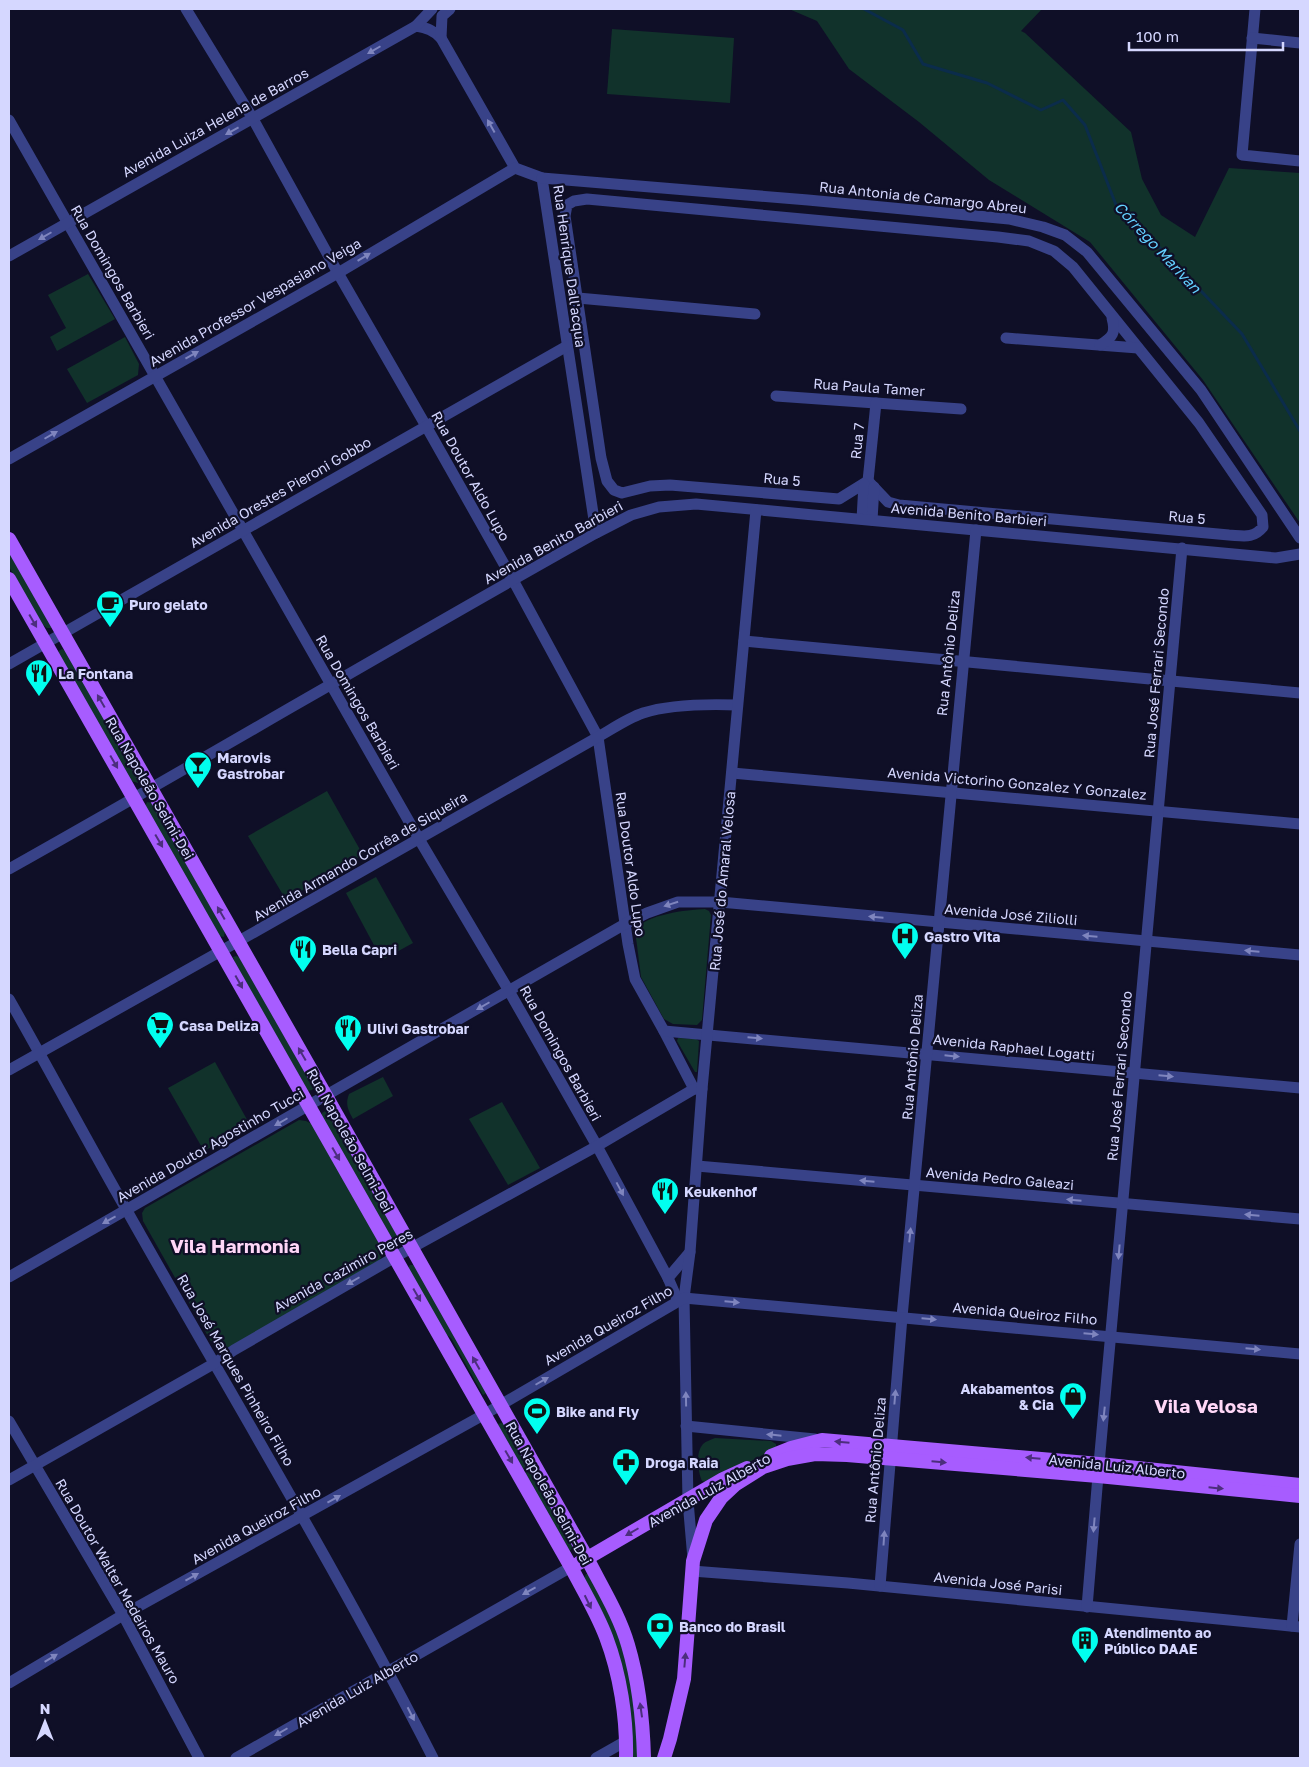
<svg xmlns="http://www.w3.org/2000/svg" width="1309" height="1767" font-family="'Golos Text',sans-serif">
	<rect width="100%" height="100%" fill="#0f0f27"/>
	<!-- green -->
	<g fill="#11322b">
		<polygon points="789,9 1042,9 1021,31 1025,33 1131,132 1142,179 1161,215 1195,237 1229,168 1300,173 1300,523 1203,380 1090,242 989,180 919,122 849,69 817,21"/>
		<polygon points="612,29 734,38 730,103 607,94"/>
		<polygon points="88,274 115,319 57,351 50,337 66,328 48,295"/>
		<polygon points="125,337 139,364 138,375 87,403 67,369"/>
		<polygon points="9,551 51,623 51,628 47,628 42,624 9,567"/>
		<polygon points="62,649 66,651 138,777 138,783 131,781 59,656 59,651"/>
		<polygon points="327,791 363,855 286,900 248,836"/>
		<polygon points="147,802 152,803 225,931 224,937 219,936 145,807"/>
		<polygon points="376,877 413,943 382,960 346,893"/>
		<path d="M705 909 709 911 711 915 702 1020 697 1025 673 1024 664 1019 641 977 635 930C647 914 686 910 705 909Z"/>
		<polygon points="236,956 241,958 314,1088 312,1090 308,1091 235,963 233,957"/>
		<polygon points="678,1038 696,1039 699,1041 697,1072 695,1072 677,1041"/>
		<polygon points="215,1062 250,1125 204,1151 168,1088"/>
		<path d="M383 1077 393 1096 353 1119C348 1110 345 1104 349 1094Z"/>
		<polygon points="502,1102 540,1168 508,1185 469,1119"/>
		<polygon points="325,1111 329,1114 400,1239 400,1242 397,1244 393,1242 321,1117 322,1113"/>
		<polygon points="299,1120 306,1121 312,1124 383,1249 382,1256 379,1261 228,1348 220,1348 213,1345 143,1221 142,1213 145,1208"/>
		<polygon points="410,1265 413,1265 416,1268 488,1392 483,1395 451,1338 444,1333 408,1268"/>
		<polygon points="501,1423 505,1424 574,1548 569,1551 498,1428 498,1424"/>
		<path d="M715 1438 771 1441 776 1444V1448L709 1483 702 1481C698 1472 695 1453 703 1444 706 1441 711 1440 715 1438Z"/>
		<polygon points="586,1574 590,1574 619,1631 632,1685 639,1758 632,1758 631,1728 584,1579"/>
	</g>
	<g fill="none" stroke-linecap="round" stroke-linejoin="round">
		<!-- stream -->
		<polyline stroke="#0b2c4b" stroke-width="3" points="864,9 903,30 923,64 987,83 1041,110 1063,100 1085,125 1116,205 1163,251 1242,334 1300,431"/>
		<!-- minor -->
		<g stroke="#384288" stroke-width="11">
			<polyline points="186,9 253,119 338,273 426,426 513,580 598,737 628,944 635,979 664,1031 694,1089 702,1089"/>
			<polyline points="1255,9 1242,155 1300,161"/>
			<path d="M416 26C427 28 433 30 441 38L515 168 542 178 596 533"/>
			<polyline points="441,38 442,16 450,9"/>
			<polyline points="1252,38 1300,43"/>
			<polyline points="9,120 419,839 509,991 597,1146 668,1278 678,1301"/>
			<polyline points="542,178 808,200 1009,219 1043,227 1065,235 1087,252 1201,390 1300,538"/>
			<path d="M587 199 998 237 1029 241 1054 251 1073 267 1199 423 1262 515 1263 527C1253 539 1244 536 1229 535L899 505 888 502 868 481 839 499 670 485 650 486 622 493 614 490 607 481 601 458 565 216 567 205 574 201Z"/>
			<polyline points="9,256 416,26 432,9"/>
			<polyline points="578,298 755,314"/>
			<polyline points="1006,338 1138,348"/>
			<path d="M1100 345C1113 337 1116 333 1112 318"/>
			<polyline points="776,396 961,409"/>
			<polyline points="9,459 338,273 515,168"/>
			<polyline points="868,481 876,403"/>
			<polyline points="862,519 864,484"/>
			<polyline points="872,520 874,487"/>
			<polyline points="744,641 1300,693"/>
			<polyline points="9,664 567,346"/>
			<polyline points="732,773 1300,824"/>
			<path d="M9 869C205 759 399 643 596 533L631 515 659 507 696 504 1276 558 1300 554"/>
			<path d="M9 999C49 1069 86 1139 126 1209 229 1392 338 1571 433 1758"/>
			<polyline points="664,1031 1300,1088"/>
			<path d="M9 1070 237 942 598 737C612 729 628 718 643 713 671 704 708 704 737 705"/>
			<polyline points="697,1166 1300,1219"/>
			<polyline points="9,1277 625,924 647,913 678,902 720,902 1300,955"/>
			<polyline points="668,1278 690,1252"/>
			<polyline points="9,1421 123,1615 199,1758"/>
			<polyline points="686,1426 815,1439"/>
			<polyline points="9,1480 215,1363 234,1350 395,1257 597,1146 694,1089"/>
			<polyline points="693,1559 688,1501 684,1298 690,1252 702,1089 756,510"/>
			<polyline points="692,1571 848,1583 1300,1627"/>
			<polyline points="880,1586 902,1317 976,530"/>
			<polyline points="1087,1607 1099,1464 1182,548"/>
			<polyline points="1292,1626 1300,1544"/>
			<polyline points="9,1683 123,1615 485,1414 684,1298 1300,1354"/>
			<polyline points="236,1758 571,1567"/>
			<polyline points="596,1758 626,1741"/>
		</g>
		<!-- major -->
		<g stroke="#a75cff" stroke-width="14">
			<path d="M9 539 326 1096 587 1558C601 1586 619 1614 628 1645 639 1682 643 1720 644 1758"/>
			<path d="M9 579 571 1567C583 1590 597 1613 606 1637 620 1674 627 1718 626 1758"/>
			<polyline points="771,1456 791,1448 822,1440 1099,1464 1300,1485"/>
			<polyline points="579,1563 723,1479 747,1468"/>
			<polyline points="664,1758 670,1739 684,1679 693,1561 706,1520 721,1498 736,1484 763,1467 787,1459 815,1454 847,1455 1098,1476 1300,1496"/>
		</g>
	</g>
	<!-- one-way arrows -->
	<defs><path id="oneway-solid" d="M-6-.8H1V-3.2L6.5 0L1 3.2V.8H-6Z" transform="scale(1.25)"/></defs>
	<g fill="#7f85be">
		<use href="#oneway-solid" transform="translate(374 50) rotate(150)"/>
		<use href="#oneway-solid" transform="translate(491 126) rotate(-119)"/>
		<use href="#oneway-solid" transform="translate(232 131) rotate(151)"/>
		<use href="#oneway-solid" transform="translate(45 236) rotate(150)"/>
		<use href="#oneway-solid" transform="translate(364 257) rotate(-31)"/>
		<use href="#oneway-solid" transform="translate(192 355) rotate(-29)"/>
		<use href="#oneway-solid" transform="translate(51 435) rotate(-30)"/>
		<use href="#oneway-solid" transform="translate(671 904) rotate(162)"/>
		<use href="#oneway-solid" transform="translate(876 917) rotate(-175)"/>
		<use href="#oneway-solid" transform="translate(1090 936) rotate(-175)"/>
		<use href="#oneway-solid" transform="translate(1252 951) rotate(-175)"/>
		<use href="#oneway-solid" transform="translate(483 1006) rotate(150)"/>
		<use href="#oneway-solid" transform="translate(755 1038) rotate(5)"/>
		<use href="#oneway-solid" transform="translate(952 1056) rotate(6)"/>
		<use href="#oneway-solid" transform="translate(1166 1076) rotate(5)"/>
		<use href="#oneway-solid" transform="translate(281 1122) rotate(150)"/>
		<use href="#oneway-solid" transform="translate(867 1181) rotate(-175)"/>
		<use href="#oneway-solid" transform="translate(620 1189) rotate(62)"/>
		<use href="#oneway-solid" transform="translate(1074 1200) rotate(-175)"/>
		<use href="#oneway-solid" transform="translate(1252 1215) rotate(-175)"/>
		<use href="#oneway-solid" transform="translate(109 1220) rotate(151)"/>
		<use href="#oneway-solid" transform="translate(910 1235) rotate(-84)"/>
		<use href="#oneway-solid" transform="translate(1119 1252) rotate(95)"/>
		<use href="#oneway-solid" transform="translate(353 1281) rotate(150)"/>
		<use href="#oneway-solid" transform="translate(732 1302) rotate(5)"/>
		<use href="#oneway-solid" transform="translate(929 1319) rotate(5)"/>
		<use href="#oneway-solid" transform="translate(1091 1334) rotate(5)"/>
		<use href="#oneway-solid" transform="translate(1253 1349) rotate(5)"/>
		<use href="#oneway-solid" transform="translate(542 1381) rotate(-30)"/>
		<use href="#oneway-solid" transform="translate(895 1397) rotate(-85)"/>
		<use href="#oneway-solid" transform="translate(686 1399) rotate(-91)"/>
		<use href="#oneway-solid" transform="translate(1104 1414) rotate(96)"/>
		<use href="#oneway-solid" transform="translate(774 1435) rotate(-174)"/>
		<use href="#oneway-solid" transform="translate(334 1499) rotate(-29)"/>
		<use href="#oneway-solid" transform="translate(1094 1525) rotate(95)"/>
		<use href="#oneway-solid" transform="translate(884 1538) rotate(-86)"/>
		<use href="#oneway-solid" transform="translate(192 1577) rotate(-29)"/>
		<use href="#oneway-solid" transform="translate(529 1591) rotate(151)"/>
		<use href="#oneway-solid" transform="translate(51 1658) rotate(-31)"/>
		<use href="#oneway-solid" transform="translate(411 1714) rotate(63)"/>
		<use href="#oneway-solid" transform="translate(281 1732) rotate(150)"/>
	</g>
	<g fill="#4c2e7d">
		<use href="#oneway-solid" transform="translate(33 621) rotate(60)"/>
		<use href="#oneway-solid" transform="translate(101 701) rotate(-120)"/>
		<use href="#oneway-solid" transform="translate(114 762) rotate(60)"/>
		<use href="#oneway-solid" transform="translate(159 841) rotate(60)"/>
		<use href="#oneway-solid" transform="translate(221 913) rotate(-120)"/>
		<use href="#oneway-solid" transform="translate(239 982) rotate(61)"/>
		<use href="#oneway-solid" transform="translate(302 1054) rotate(-120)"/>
		<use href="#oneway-solid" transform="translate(336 1154) rotate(60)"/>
		<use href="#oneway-solid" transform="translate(417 1295) rotate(60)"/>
		<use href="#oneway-solid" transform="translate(476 1363) rotate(-119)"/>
		<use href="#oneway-solid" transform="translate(842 1442) rotate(-175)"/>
		<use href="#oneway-solid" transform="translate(509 1457) rotate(60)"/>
		<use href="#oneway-solid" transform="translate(1033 1458) rotate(-175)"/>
		<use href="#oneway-solid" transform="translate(939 1462) rotate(5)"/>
		<use href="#oneway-solid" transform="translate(1216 1488) rotate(6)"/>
		<use href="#oneway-solid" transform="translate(632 1532) rotate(150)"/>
		<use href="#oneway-solid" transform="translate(588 1602) rotate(64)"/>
		<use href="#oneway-solid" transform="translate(685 1660) rotate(-85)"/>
		<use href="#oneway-solid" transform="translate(641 1710) rotate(-98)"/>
	</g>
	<!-- icons -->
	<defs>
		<g id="cafe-pin" transform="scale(1.4375)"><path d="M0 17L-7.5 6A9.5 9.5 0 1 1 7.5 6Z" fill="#01ffef" stroke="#0f0f27"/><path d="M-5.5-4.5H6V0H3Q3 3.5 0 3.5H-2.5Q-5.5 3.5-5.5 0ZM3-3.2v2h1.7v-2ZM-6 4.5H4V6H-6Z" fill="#111"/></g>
		<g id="restaurant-pin" transform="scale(1.4375)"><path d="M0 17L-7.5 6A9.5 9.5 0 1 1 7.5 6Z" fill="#01ffef" stroke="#0f0f27"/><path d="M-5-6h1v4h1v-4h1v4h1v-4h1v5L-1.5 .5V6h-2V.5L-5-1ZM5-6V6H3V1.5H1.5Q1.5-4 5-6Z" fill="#111"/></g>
		<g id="bar-pin" transform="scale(1.4375)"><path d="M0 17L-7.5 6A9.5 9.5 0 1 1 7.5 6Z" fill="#01ffef" stroke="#0f0f27"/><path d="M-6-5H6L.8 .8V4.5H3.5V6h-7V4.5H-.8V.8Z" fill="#111"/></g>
		<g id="hospital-pin" transform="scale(1.4375)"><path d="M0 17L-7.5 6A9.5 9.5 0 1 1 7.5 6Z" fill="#01ffef" stroke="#0f0f27"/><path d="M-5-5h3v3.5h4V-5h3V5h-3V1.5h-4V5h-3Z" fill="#111"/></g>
		<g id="supermarket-pin" transform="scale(1.4375)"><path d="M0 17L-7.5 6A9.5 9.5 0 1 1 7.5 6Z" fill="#01ffef" stroke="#0f0f27"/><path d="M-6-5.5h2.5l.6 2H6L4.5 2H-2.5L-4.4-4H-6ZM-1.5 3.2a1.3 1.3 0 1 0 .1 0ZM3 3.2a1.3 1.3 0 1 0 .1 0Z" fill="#111"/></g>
		<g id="shop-pin" transform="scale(1.4375)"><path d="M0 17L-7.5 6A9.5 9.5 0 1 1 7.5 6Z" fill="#01ffef" stroke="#0f0f27"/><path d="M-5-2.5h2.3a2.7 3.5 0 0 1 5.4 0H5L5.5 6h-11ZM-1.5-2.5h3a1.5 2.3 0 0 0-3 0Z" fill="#111"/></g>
		<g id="stadium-pin" transform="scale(1.4375)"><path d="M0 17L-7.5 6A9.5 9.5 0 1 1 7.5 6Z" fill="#01ffef" stroke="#0f0f27"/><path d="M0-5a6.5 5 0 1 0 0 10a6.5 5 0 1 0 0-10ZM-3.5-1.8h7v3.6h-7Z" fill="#111"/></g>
		<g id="pharmacy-pin" transform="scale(1.4375)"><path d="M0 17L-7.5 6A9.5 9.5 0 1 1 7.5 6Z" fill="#01ffef" stroke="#0f0f27"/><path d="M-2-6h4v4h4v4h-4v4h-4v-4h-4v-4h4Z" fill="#111"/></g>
		<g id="bank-pin" transform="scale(1.4375)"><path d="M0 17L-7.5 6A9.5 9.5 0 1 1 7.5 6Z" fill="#01ffef" stroke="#0f0f27"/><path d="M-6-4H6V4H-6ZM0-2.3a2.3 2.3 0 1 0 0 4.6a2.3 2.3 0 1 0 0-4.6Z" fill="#111"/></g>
		<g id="building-pin" transform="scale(1.4375)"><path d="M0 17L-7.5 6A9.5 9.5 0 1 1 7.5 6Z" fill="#01ffef" stroke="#0f0f27"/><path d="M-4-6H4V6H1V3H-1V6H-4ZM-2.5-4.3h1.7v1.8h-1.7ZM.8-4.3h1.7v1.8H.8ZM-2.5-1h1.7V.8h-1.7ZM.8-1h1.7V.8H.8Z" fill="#111"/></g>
	</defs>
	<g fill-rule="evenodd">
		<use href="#cafe-pin" x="110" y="604"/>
		<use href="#restaurant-pin" x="39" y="673"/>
		<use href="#bar-pin" x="198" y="765"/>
		<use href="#hospital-pin" x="905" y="936"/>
		<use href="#restaurant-pin" x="303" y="949"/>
		<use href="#supermarket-pin" x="160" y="1025"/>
		<use href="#restaurant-pin" x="348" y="1028"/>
		<use href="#restaurant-pin" x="665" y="1191"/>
		<use href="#shop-pin" x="1073" y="1396"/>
		<use href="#stadium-pin" x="537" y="1411"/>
		<use href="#pharmacy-pin" x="626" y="1462"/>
		<use href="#bank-pin" x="660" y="1626"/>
		<use href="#building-pin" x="1085" y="1640"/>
	</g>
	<g text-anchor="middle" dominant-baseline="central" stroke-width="4.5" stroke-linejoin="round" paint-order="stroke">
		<!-- street labels -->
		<g font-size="14" fill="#d5d7ff" stroke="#0f0f27">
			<text transform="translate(215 122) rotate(-29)">Avenida Luiza Helena de Barros</text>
			<text transform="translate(923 197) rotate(6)">Rua Antonia de Camargo Abreu</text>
			<text transform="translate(570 266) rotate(82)">Rua Henrique Dall'acqua</text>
			<text transform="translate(113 272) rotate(60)">Rua Domingos Barbieri</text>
			<text transform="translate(255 302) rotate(-30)">Avenida Professor Vespasiano Veiga</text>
			<text transform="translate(869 387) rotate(4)">Rua Paula Tamer</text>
			<text transform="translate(857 441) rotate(-84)">Rua 7</text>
			<text transform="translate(471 476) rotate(61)">Rua Doutor Aldo Lupo</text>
			<text transform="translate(782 479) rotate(5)">Rua 5</text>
			<text transform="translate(280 492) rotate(-30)">Avenida Orestes Pieroni Gobbo</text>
			<text transform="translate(969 514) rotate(5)">Avenida Benito Barbieri</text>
			<text transform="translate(1187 517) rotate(5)">Rua 5</text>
			<text transform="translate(553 542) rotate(-29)">Avenida Benito Barbieri</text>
			<text transform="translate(948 653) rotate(-84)">Rua Antônio Deliza</text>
			<text transform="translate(1156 673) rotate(-85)">Rua José Ferrari Secondo</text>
			<text transform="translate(358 702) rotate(60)">Rua Domingos Barbieri</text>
			<text transform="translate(1017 783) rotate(5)">Avenida Victorino Gonzalez Y Gonzalez</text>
			<text transform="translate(150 788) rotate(60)">Rua Napoleão Selmi-Dei</text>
			<text transform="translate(360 856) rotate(-30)">Avenida Armando Corrêa de Siqueira</text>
			<text transform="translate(631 864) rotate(82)">Rua Doutor Aldo Lupo</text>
			<text transform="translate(722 881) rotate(-85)">Rua José do Amaral Velosa</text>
			<text transform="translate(1011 914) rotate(5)">Avenida José Ziliolli</text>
			<text transform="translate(1014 1047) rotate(6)">Avenida Raphael Logatti</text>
			<text transform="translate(561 1053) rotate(61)">Rua Domingos Barbieri</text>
			<text transform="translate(912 1057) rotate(-85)">Rua Antônio Deliza</text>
			<text transform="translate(1119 1076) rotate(-85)">Rua José Ferrari Secondo</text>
			<text transform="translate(350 1140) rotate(61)">Rua Napoleão Selmi-Dei</text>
			<text transform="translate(210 1145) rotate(-30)">Avenida Doutor Agostinho Tucci</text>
			<text transform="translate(1000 1178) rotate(5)">Avenida Pedro Galeazi</text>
			<text transform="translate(343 1270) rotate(-29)">Avenida Cazimiro Peres</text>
			<text transform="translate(1025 1313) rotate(5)">Avenida Queiroz Filho</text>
			<text transform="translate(608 1325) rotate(-30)">Avenida Queiroz Filho</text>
			<text transform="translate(236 1370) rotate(60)">Rua José Marques Pinheiro Filho</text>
			<text transform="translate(875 1460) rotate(-85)">Rua Antônio Deliza</text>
			<text transform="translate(1117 1466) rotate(6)">Avenida Luiz Alberto</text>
			<text transform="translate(709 1490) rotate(-29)">Avenida Luiz Alberto</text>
			<text transform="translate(549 1493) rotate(61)">Rua Napoleão Selmi-Dei</text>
			<text transform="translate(256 1525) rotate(-29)">Avenida Queiroz Filho</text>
			<text transform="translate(118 1581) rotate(60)">Rua Doutor Walter Medeiros Mauro</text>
			<text transform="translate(998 1583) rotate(6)">Avenida José Parisi</text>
			<text transform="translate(357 1689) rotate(-30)">Avenida Luiz Alberto</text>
		</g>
		<!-- poi labels -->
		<g font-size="14" font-weight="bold" fill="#d5d7ff" stroke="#0f0f27" text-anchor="start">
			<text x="129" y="604">Puro gelato</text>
			<text x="58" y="673">La Fontana</text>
			<text x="217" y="757">Marovis<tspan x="217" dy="16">Gastrobar</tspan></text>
			<text x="924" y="936">Gastro Vita</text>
			<text x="322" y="949">Bella Capri</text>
			<text x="179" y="1025">Casa Deliza</text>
			<text x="367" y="1028">Ulivi Gastrobar</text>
			<text x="684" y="1191">Keukenhof</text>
			<text x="1054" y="1388" text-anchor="end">Akabamentos<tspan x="1054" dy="16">&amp; Cia</tspan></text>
			<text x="556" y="1411">Bike and Fly</text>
			<text x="645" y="1462">Droga Raia</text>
			<text x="679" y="1626">Banco do Brasil</text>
			<text x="1104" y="1632">Atendimento ao<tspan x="1104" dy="16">Público DAAE</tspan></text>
		</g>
		<!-- water labels -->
		<g font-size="15" font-style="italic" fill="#63d0ff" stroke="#0f0f27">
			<text transform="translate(1158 247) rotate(47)">Córrego Marivan</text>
		</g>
		<!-- district labels -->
		<g font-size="19" font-weight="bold" fill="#ffd7f7" stroke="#0f0f27">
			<text x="235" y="1245">Vila Harmonia</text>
			<text x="1206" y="1405">Vila Velosa</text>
		</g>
	</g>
	<!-- border -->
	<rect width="1309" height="1767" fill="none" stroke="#d5d7ff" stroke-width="20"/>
	<!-- north arrow -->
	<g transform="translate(45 1722)" stroke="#0f0f27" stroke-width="4" paint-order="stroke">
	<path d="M0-4L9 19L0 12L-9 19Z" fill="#d5d7ff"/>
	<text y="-8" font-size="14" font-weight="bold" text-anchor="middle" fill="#d5d7ff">N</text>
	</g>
	<!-- scale -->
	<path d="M1129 42v8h154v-8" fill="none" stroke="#d5d7ff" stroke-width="2.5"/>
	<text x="1136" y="42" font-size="15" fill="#d5d7ff" stroke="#0f0f27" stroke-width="4" paint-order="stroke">100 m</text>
</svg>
